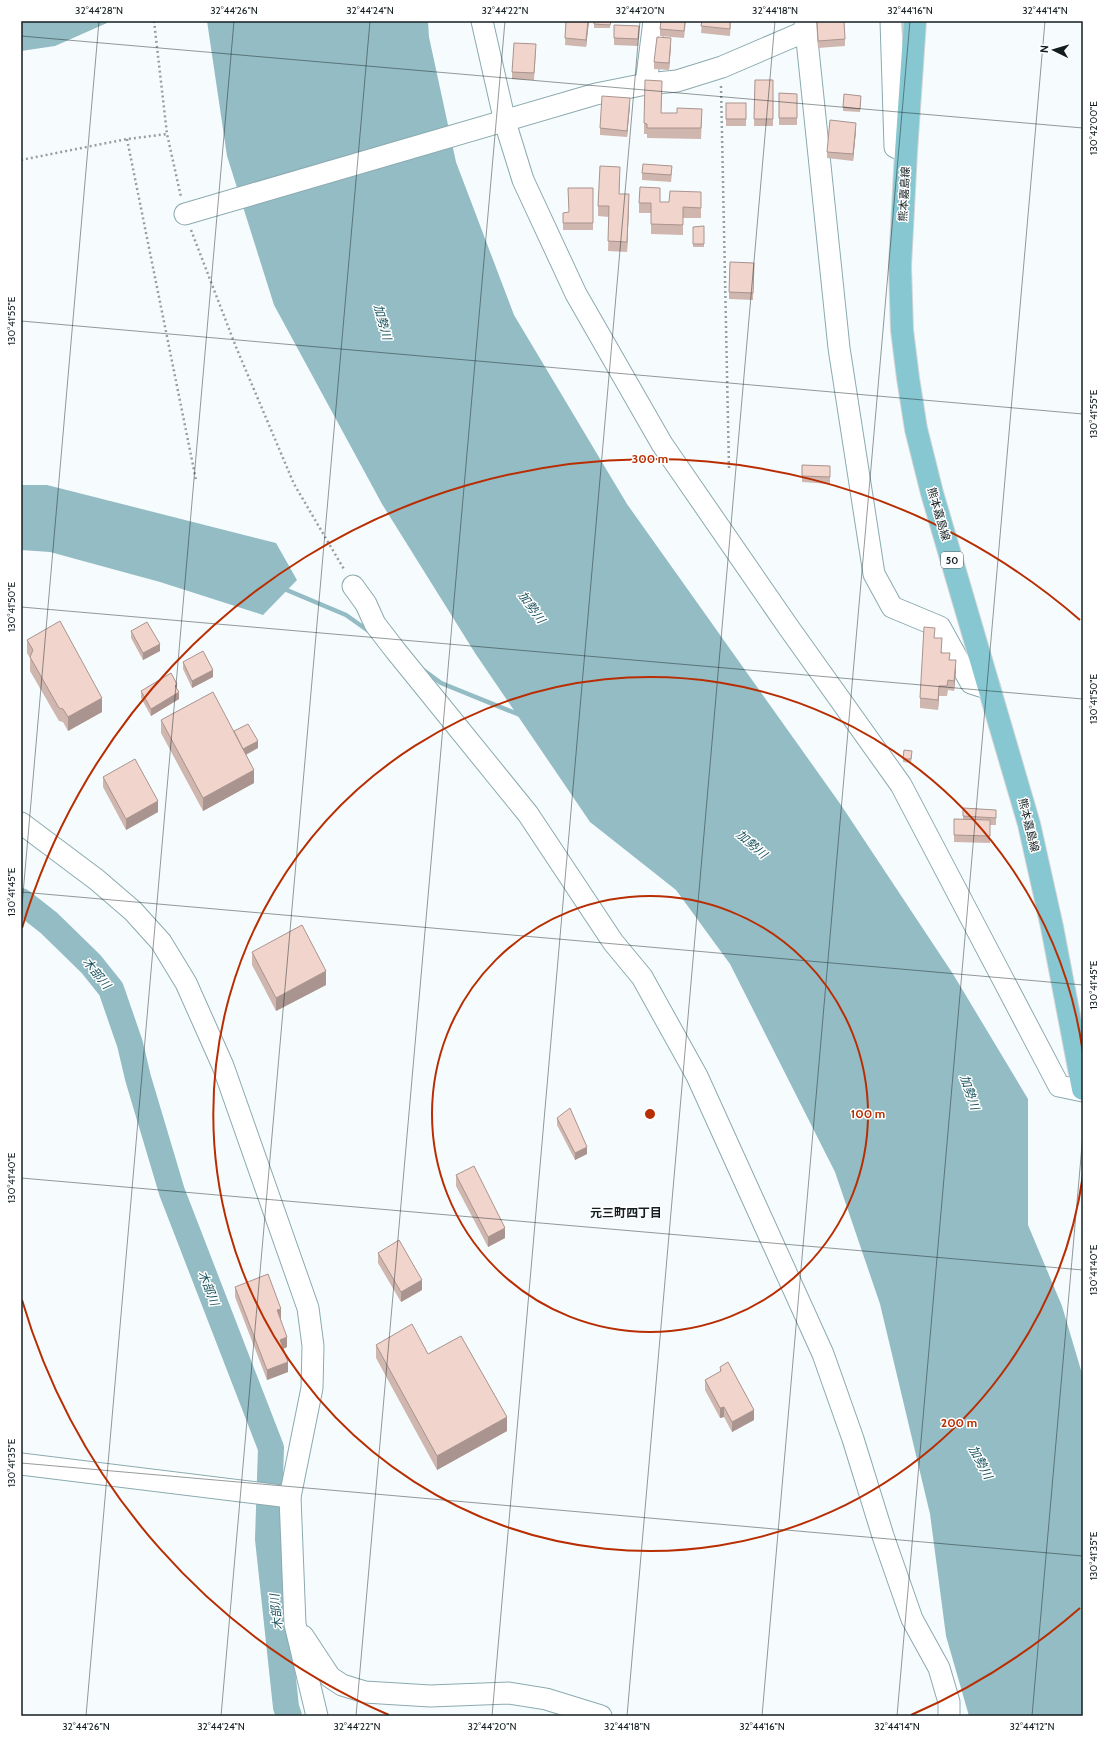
<svg xmlns="http://www.w3.org/2000/svg" width="1104" height="1737" font-family="Cabin,'Noto Sans JP',sans-serif">
	<rect width="100%" height="100%" fill="#f6fcfd"/>
	<!-- water -->
	<g fill="#94bcc4">
		<polygon points="21,21 107,21 107,23 55,46 21,51"/>
		<polygon points="207,21 428,21 429,37 456,162 514,315 627,504 841,805 953,974 1028,1099 1028,1225 1062,1306 1083,1377 1083,1716 969,1716 946,1636 930,1514 880,1304 835,1172 730,964 676,890 590,822 475,653 382,504 274,305 227,156"/>
		<polygon points="21,485 47,485 276,543 297,580 263,615 160,582 50,552 21,550"/>
	</g>
	<g fill="none" stroke-linecap="round" stroke-linejoin="round">
		<!-- stream -->
		<g stroke="#94bcc4" stroke-width="4.5">
			<polyline points="282,588 346,615 370,632"/>
			<polyline points="422,669 441,683 520,715"/>
		</g>
		<!-- river -->
		<polyline stroke="#94bcc4" stroke-width="26" points="21,901 49,923 91,964 111,989 130,1044 138,1078 172,1192 271,1448 268,1539 286,1707 289,1716"/>
		<!-- minor casing -->
		<g stroke="#8baab0" stroke-width="23">
			<g id="minor">
				<polyline points="482,21 505,122 523,180 576,294 662,444 789,628 901,785 1059,1086 1083,1091"/>
				<polyline points="805,21 839,348 874,574 892,607 940,627 971,683 990,689"/>
				<polyline points="891,21 895,147 906,152"/>
				<polyline points="646,84 654,21"/>
				<polyline points="185,214 596,94 646,84 677,81 722,67 806,31 815,21"/>
				<polyline points="353,586 366,604 375,624 395,650 528,814 613,942 642,977 697,1076 823,1354 853,1439 883,1536 912,1619 939,1668 949,1702 949,1716"/>
				<polyline points="21,823 97,880 133,911 161,942 186,983 223,1066 308,1308 313,1346 312,1388 290,1497 295,1624 317,1716"/>
				<polyline points="21,1464 290,1497"/>
				<polyline points="303,1636 330,1677 342,1685 365,1692 430,1696 509,1693 546,1699 601,1716"/>
			</g>
		</g>
		<!-- major casing -->
		<g stroke="#d5d6d7" stroke-width="24">
			<polyline id="major" points="915,21 906,152 900,266 902,330 908,378 916,429 932,493 1029,824 1052,927 1083,1089"/>
		</g>
		<!-- path -->
		<g stroke="#969ea0" stroke-width="2.5" stroke-dasharray="2 3" stroke-linecap="butt">
			<polyline points="154,21 167,134 181,197"/>
			<polyline points="721,86 729,469"/>
			<polyline points="127,139 196,480"/>
			<polyline points="21,160 127,139 167,134"/>
			<polyline points="191,230 236,347 294,484 345,571"/>
		</g>
		<!-- minor -->
		<use href="#minor" stroke="#fff" stroke-width="21"/>
		<!-- major -->
		<use href="#major" stroke="#86c7d1" stroke-width="22"/>
	</g>
	<!-- wall -->
	<g fill="#cfb6af">
		<polygon points="566,21 589,21 586,47 565,45"/>
		<polygon points="594,21 611,21 610,28 594,28"/>
		<polygon points="686,21 684,38 660,36 660,29"/>
		<polygon points="702,21 731,21 730,36 701,33"/>
		<polygon points="816,21 845,39 845,46 818,48"/>
		<polygon points="614,25 639,26 638,46 614,45"/>
		<polygon points="671,45 669,70 654,69 654,62"/>
		<polygon points="536,51 534,80 512,79 512,72"/>
		<polygon points="755,80 773,80 773,126 754,126"/>
		<polygon points="662,91 661,113 702,120 701,139 647,138 647,134 644,134 644,123"/>
		<polygon points="779,93 797,94 797,125 779,125"/>
		<polygon points="861,99 860,112 843,111 843,107"/>
		<rect x="726" y="103" width="20" height="23"/>
		<polygon points="630,105 627,137 600,135 600,128"/>
		<polygon points="856,130 853,161 827,158 827,152"/>
		<polygon points="642,173 672,173 671,182 642,180"/>
		<polygon points="620,177 619,194 629,205 627,252 608,251 609,217 598,216 598,206"/>
		<polygon points="593,188 593,230 563,230 563,213 569,212"/>
		<polygon points="701,192 701,218 683,218 683,235 651,234 651,213 639,213 639,203 660,202 669,202"/>
		<polygon points="693,227 704,244 704,247 693,247"/>
		<polygon points="754,263 753,300 729,299 729,292"/>
		<polygon points="802,465 830,466 830,484 802,482"/>
		<polygon points="131,631 160,651 143,660 131,638"/>
		<polygon points="935,638 942,653 950,660 956,671 954,691 948,690 947,696 939,696 938,710 920,708 920,698"/>
		<polygon points="27,640 102,712 68,731 63,722 59,721 30,671 30,658 27,653"/>
		<polygon points="183,662 213,677 192,688 183,669"/>
		<polygon points="177,690 179,699 151,716 141,698 141,691"/>
		<polygon points="161,720 234,731 258,748 246,755 254,783 203,811 161,733"/>
		<polygon points="912,754 911,763 903,762 903,759"/>
		<polygon points="103,777 158,812 126,830 103,787"/>
		<polygon points="963,808 996,817 996,825 990,825 990,843 954,842 954,819 963,820"/>
		<polygon points="252,952 326,985 276,1011 252,965"/>
		<polygon points="557,1118 587,1154 575,1160 557,1125"/>
		<polygon points="456,1175 505,1238 488,1247 456,1186"/>
		<polygon points="378,1253 422,1290 401,1302 378,1263"/>
		<polygon points="235,1287 281,1319 287,1347 283,1349 288,1372 267,1380 235,1297"/>
		<polygon points="376,1345 507,1431 437,1470 376,1358"/>
		<polygon points="720,1367 754,1420 732,1432 724,1417 720,1418 705,1390 705,1380 720,1372"/>
	</g>
	<!-- shaded-wall -->
	<g fill="#a9948f">
		<polygon points="588,21 589,21 586,47 586,40"/>
		<polygon points="671,38 671,45 669,70 669,63"/>
		<polygon points="630,98 630,105 627,137 627,131"/>
		<polygon points="856,123 856,130 853,161 853,154"/>
		<polygon points="629,194 629,205 627,252 627,242"/>
		<polygon points="160,644 160,651 143,660 143,653"/>
		<polygon points="956,660 956,671 954,691 954,681"/>
		<polygon points="213,670 213,677 192,688 192,681"/>
		<polygon points="177,684 177,691 175,686"/>
		<polygon points="22,685 22,699 21,699 21,686"/>
		<polygon points="939,686 939,696 938,710 938,700"/>
		<polygon points="179,692 179,699 151,716 151,709"/>
		<polygon points="102,698 102,712 68,731 68,717"/>
		<polygon points="258,741 258,748 241,757 241,750"/>
		<polygon points="254,770 254,783 203,811 203,798"/>
		<polygon points="158,801 158,812 126,830 126,819"/>
		<polygon points="326,971 326,985 276,1011 276,998"/>
		<polygon points="587,1147 587,1154 575,1160 575,1153"/>
		<polygon points="505,1228 505,1238 488,1247 488,1237"/>
		<polygon points="422,1280 422,1290 401,1302 401,1292"/>
		<polygon points="281,1309 281,1320 277,1310"/>
		<polygon points="287,1337 287,1347 280,1350 280,1340"/>
		<polygon points="288,1362 288,1372 267,1380 267,1370"/>
		<polygon points="724,1407 724,1417 720,1418 720,1408"/>
		<polygon points="754,1410 754,1420 732,1432 732,1422"/>
		<polygon points="507,1417 507,1431 437,1470 437,1456"/>
	</g>
	<!-- building -->
	<g fill="#f1d4cc" stroke="#a9948f">
		<polygon points="566,21 588,21 586,40 565,38"/>
		<polygon points="594,21 611,21 610,25 594,24"/>
		<polygon points="661,21 685,21 684,31 660,29"/>
		<polygon points="702,21 730,21 730,29 701,26"/>
		<polygon points="817,21 844,21 845,39 818,41"/>
		<polygon points="614,25 639,26 638,39 614,38"/>
		<polygon points="657,37 671,38 669,63 654,62"/>
		<polygon points="514,43 536,44 534,73 512,72"/>
		<polygon points="645,80 662,81 661,113 677,113 677,108 702,109 701,128 647,128 647,124 644,123"/>
		<polygon points="755,80 773,80 773,119 754,119"/>
		<polygon points="779,93 797,94 797,118 779,118"/>
		<polygon points="844,94 861,96 860,109 843,107"/>
		<polygon points="602,96 630,98 627,131 600,128"/>
		<rect x="726" y="103" width="20" height="16"/>
		<polygon points="830,120 856,123 853,154 827,152"/>
		<polygon points="643,164 672,166 671,175 642,173"/>
		<polygon points="600,166 620,167 619,194 629,194 627,242 608,241 609,206 598,206"/>
		<polygon points="640,187 660,188 660,202 669,202 670,191 701,192 701,208 683,207 683,225 651,224 651,203 639,203"/>
		<polygon points="568,188 593,188 593,223 563,223 563,213 569,212"/>
		<polygon points="704,226 704,244 693,244 693,227"/>
		<polygon points="730,262 754,263 753,293 729,292"/>
		<polygon points="802,465 830,466 830,477 802,476"/>
		<polygon points="60,621 102,698 68,717 63,709 59,708 30,657 33,650 27,640"/>
		<polygon points="147,622 160,644 143,653 131,631"/>
		<polygon points="924,627 935,628 934,638 942,638 941,653 950,653 949,660 956,660 954,681 948,680 947,686 939,686 938,700 920,698"/>
		<polygon points="203,651 213,670 192,681 183,662"/>
		<polygon points="171,673 177,684 175,686 179,692 151,709 141,691"/>
		<polygon points="213,692 254,770 203,798 161,720"/>
		<polygon points="248,724 258,741 243,749 234,731"/>
		<polygon points="904,750 912,751 911,759 903,759"/>
		<polygon points="135,759 158,801 126,819 103,777"/>
		<polygon points="963,808 996,810 996,818 963,816"/>
		<polygon points="954,819 990,820 990,836 954,835"/>
		<polygon points="302,925 326,971 276,998 252,952"/>
		<polygon points="570,1108 587,1147 575,1153 557,1118"/>
		<polygon points="474,1166 505,1228 488,1237 456,1175"/>
		<polygon points="399,1240 422,1280 401,1292 378,1253"/>
		<polygon points="268,1274 281,1309 277,1310 287,1337 280,1340 288,1362 267,1370 235,1287"/>
		<polygon points="412,1324 428,1354 461,1336 507,1417 437,1456 376,1345"/>
		<polygon points="728,1362 754,1410 732,1422 724,1407 720,1408 705,1380 721,1371 720,1367"/>
	</g>
	<!-- ticks -->
	<path fill="none" stroke="#131e21" stroke-width="1" stroke-opacity="0.45" d="M21 36 1083 128M21 321 1083 414M21 607 1083 699M21 892 1083 985M21 917 99 21M21 1178 1083 1270M21 1463 1083 1556M86 1716 234 21M221 1716 370 21M356 1716 505 21M492 1716 640 21M627 1716 775 21M762 1716 910 21M897 1716 1045 21M1032 1716 1083 1134"/>
	<!-- distance rings -->
	<g fill="none" stroke="#b82e02" stroke-width="2">
		<circle cx="650" cy="1114" r="218"/>
		<path d="M1083 1175A437 437 0 1 1 1083 1053"/>
		<path d="M1080 1608A655 655 0 0 1 911 1715M389 1715A655 655 0 0 1 22 1300M22 928A655 655 0 0 1 1080 620"/>
	</g>
	<g text-anchor="middle" dominant-baseline="central" stroke-width="3" stroke-linejoin="round" paint-order="stroke">
		<!-- shield labels -->
		<rect fill="#fff" stroke="#5a6264" stroke-width="1" x="941" y="552" width="22" height="16" rx="3"/>
		<g font-size="10" font-weight="bold" fill="#131e21">
			<text x="952" y="560">50</text>
		</g>
		<!-- street labels -->
		<g font-size="11" fill="#131e21" stroke="#fff">
			<text transform="translate(904 194) rotate(-87)">熊本嘉島線</text>
			<text transform="translate(939 514) rotate(74)">熊本嘉島線</text>
			<text transform="translate(1029 825) rotate(76)">熊本嘉島線</text>
		</g>
		<!-- water labels -->
		<g font-size="12" font-style="italic" fill="#1b545e" stroke="#fff">
			<text transform="translate(383 322) rotate(75)">加勢川</text>
			<text transform="translate(532 607) rotate(54)">加勢川</text>
			<text transform="translate(752 844) rotate(41)">加勢川</text>
			<text transform="translate(97 973) rotate(51)">木部川</text>
			<text transform="translate(970 1092) rotate(71)">加勢川</text>
			<text transform="translate(209 1288) rotate(69)">木部川</text>
			<text transform="translate(981 1462) rotate(62)">加勢川</text>
			<text transform="translate(276 1612) rotate(-96)">木部川</text>
		</g>
		<!-- neighbourhood labels -->
		<g font-size="12" font-weight="bold" fill="#131e21" stroke="#fff">
			<text x="626" y="1212">元三町四丁目</text>
		</g>
	</g>
	<circle cx="650" cy="1114" r="6" fill="#b82e02" stroke="#fff" stroke-width="2"/>
	<g font-size="12" text-anchor="middle" font-weight="bold" fill="#b82e02" stroke="#fff" stroke-width="3" stroke-linejoin="round" paint-order="stroke">
		<text x="650" y="463">300 m</text>
		<text x="868" y="1118">100 m</text>
		<text x="959" y="1427">200 m</text>
	</g>
	<!-- border -->
	<rect width="1104" height="1737" fill="none" stroke="#ffffff" stroke-width="44"/>
	<!-- north arrow -->
	<g transform="translate(1054 50) rotate(275)" stroke="#ffffff" stroke-width="3" paint-order="stroke">
	<path d="M0-3L7 15L0 10L-7 15Z" fill="#131e21"/>
	<text y="-6" font-size="11" font-weight="bold" text-anchor="middle" fill="#131e21">N</text>
	</g>
	<rect x="22" y="22" width="1060" height="1693" fill="none" stroke="#131e21" stroke-width="1.5"/>
	<g font-size="10" text-anchor="middle" fill="#131e21">
		<text x="99" y="14">32°44'28"N</text>
		<text x="234" y="14">32°44'26"N</text>
		<text x="370" y="14">32°44'24"N</text>
		<text x="505" y="14">32°44'22"N</text>
		<text x="640" y="14">32°44'20"N</text>
		<text x="775" y="14">32°44'18"N</text>
		<text x="910" y="14">32°44'16"N</text>
		<text x="1045" y="14">32°44'14"N</text>
		<text transform="translate(1093 128) rotate(-90)" y="4">130°42'00"E</text>
		<text transform="translate(11 321) rotate(-90)" y="4">130°41'55"E</text>
		<text transform="translate(1093 414) rotate(-90)" y="4">130°41'55"E</text>
		<text transform="translate(11 607) rotate(-90)" y="4">130°41'50"E</text>
		<text transform="translate(1093 699) rotate(-90)" y="4">130°41'50"E</text>
		<text transform="translate(11 892) rotate(-90)" y="4">130°41'45"E</text>
		<text transform="translate(1093 985) rotate(-90)" y="4">130°41'45"E</text>
		<text transform="translate(11 1178) rotate(-90)" y="4">130°41'40"E</text>
		<text transform="translate(1093 1270) rotate(-90)" y="4">130°41'40"E</text>
		<text transform="translate(11 1463) rotate(-90)" y="4">130°41'35"E</text>
		<text transform="translate(1093 1556) rotate(-90)" y="4">130°41'35"E</text>
		<text x="86" y="1730">32°44'26"N</text>
		<text x="221" y="1730">32°44'24"N</text>
		<text x="357" y="1730">32°44'22"N</text>
		<text x="492" y="1730">32°44'20"N</text>
		<text x="627" y="1730">32°44'18"N</text>
		<text x="762" y="1730">32°44'16"N</text>
		<text x="897" y="1730">32°44'14"N</text>
		<text x="1032" y="1730">32°44'12"N</text>
	</g>
</svg>
